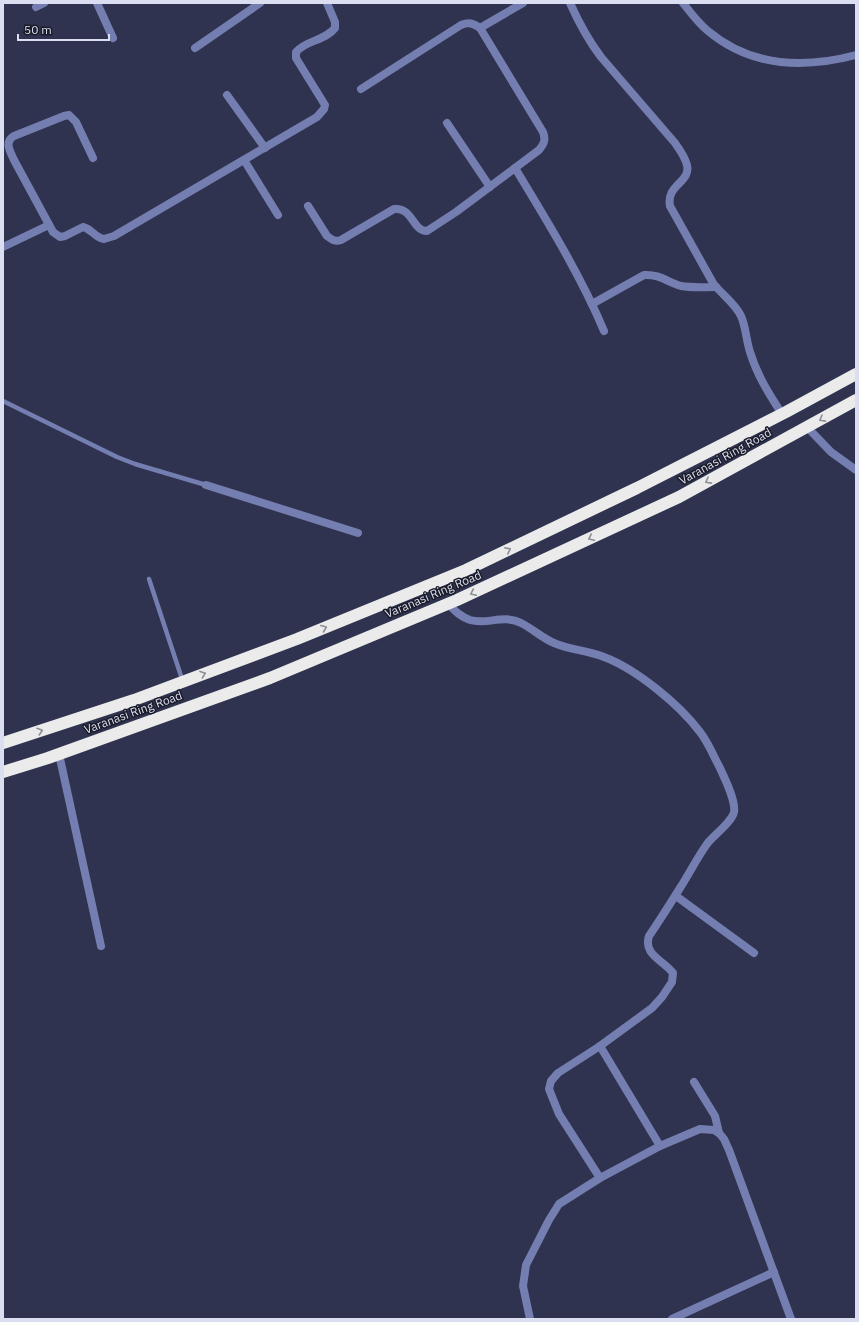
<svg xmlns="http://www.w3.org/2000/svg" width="859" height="1322" font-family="'IBM Plex Sans',sans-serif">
	<rect width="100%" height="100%" fill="#2f334f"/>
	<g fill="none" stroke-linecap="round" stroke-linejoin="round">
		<!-- lane -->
		<g stroke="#757eb1" stroke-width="4.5">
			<polyline points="3,401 117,457 135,464 206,485"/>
			<polyline points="149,579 183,682"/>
		</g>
		<!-- street -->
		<g stroke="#757eb1" stroke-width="8">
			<polyline points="97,3 113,38"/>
			<path d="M570 3C579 23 588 40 601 57L675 143C680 150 685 157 687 165 691 183 666 184 670 206L713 283C721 294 735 303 741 316 746 327 746 340 750 352 757 375 769 394 782 414"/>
			<path d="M683 3C691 13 698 23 708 31 751 67 803 69 856 55"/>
			<polyline points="36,7 44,3"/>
			<polyline points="195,48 260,3"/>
			<path d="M361 89 461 25C469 22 473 23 480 28"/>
			<polyline points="227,95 265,148"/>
			<polyline points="447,123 490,187"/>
			<path d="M93 158 76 122 69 115 64 116 14 136C4 142 10 151 14 160L53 232 60 237 65 236 83 227C92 229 95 238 104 239L114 236 317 117 324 109 325 105 299 63 296 58V52C306 40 325 41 335 28V22L327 3"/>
			<polyline points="244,160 278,215"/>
			<path d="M515 168C547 221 580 274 604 331"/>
			<path d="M308 206 327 236C332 240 335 242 341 240L394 209C413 207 412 231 427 231L456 212 539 150C544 144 546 140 543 132L480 28 523 3"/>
			<polyline points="3,247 49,225"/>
			<path d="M592 304 644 275C660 274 667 282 681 286 692 288 704 287 716 287"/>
			<polyline points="807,427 831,452 856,470"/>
			<polyline points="206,485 358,533"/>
			<path d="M448 604C455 611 461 617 470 620 487 625 504 614 521 623 533 629 542 638 554 643 570 650 587 650 604 657 636 669 679 704 700 732 708 742 713 755 719 766 724 777 736 800 734 812 732 822 714 835 707 844 697 858 689 874 680 888 670 904 660 920 649 936 643 955 663 960 673 973L672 982 662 997 652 1008 600 1046 558 1073 551 1081 549 1089 559 1114 600 1178"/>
			<polyline points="59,754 101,946"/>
			<polyline points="676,896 754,953"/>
			<polyline points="600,1046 660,1146"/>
			<polyline points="694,1082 715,1116 719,1133"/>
			<polyline points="530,1319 523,1286 526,1265 549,1220 559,1204 600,1178 660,1146 700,1129 714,1130 719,1133 724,1139 729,1150 791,1319"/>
			<polyline points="672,1319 774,1272"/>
		</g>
		<!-- highway -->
		<g stroke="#ebebeb" stroke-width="12">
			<polyline points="3,743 134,700 297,639 466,570 637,488 786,412 856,374"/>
			<polyline points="3,772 48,758 270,678 457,600 679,497 856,400"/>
		</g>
	</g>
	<!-- one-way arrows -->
	<defs><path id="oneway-chevron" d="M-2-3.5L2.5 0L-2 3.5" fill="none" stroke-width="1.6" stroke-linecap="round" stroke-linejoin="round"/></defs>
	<g stroke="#8d8e94">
		<use href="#oneway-chevron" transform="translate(822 419) rotate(151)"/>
		<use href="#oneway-chevron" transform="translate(708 481) rotate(151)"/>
		<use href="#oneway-chevron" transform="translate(591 538) rotate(155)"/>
		<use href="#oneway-chevron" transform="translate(508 550) rotate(-26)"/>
		<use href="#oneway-chevron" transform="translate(473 593) rotate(155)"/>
		<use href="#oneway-chevron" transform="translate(324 628) rotate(-22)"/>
		<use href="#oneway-chevron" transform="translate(203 674) rotate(-20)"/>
		<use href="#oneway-chevron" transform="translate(40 731) rotate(-18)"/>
	</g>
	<g text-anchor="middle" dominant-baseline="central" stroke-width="3" stroke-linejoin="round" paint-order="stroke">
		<!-- street labels -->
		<g font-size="12" fill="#dbdef0" stroke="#1a1c29">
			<text transform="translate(725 456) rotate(-29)">Varanasi Ring Road</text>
			<text transform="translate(433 594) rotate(-23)">Varanasi Ring Road</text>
			<text transform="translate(133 712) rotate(-20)">Varanasi Ring Road</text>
		</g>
	</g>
	<!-- border -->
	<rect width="859" height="1322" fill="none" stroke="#dbdef0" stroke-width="8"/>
	<!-- scale -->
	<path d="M18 34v6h91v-6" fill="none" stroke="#dbdef0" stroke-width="2"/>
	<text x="24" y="34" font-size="12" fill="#dbdef0" stroke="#1a1c29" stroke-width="3" paint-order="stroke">50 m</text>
</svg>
